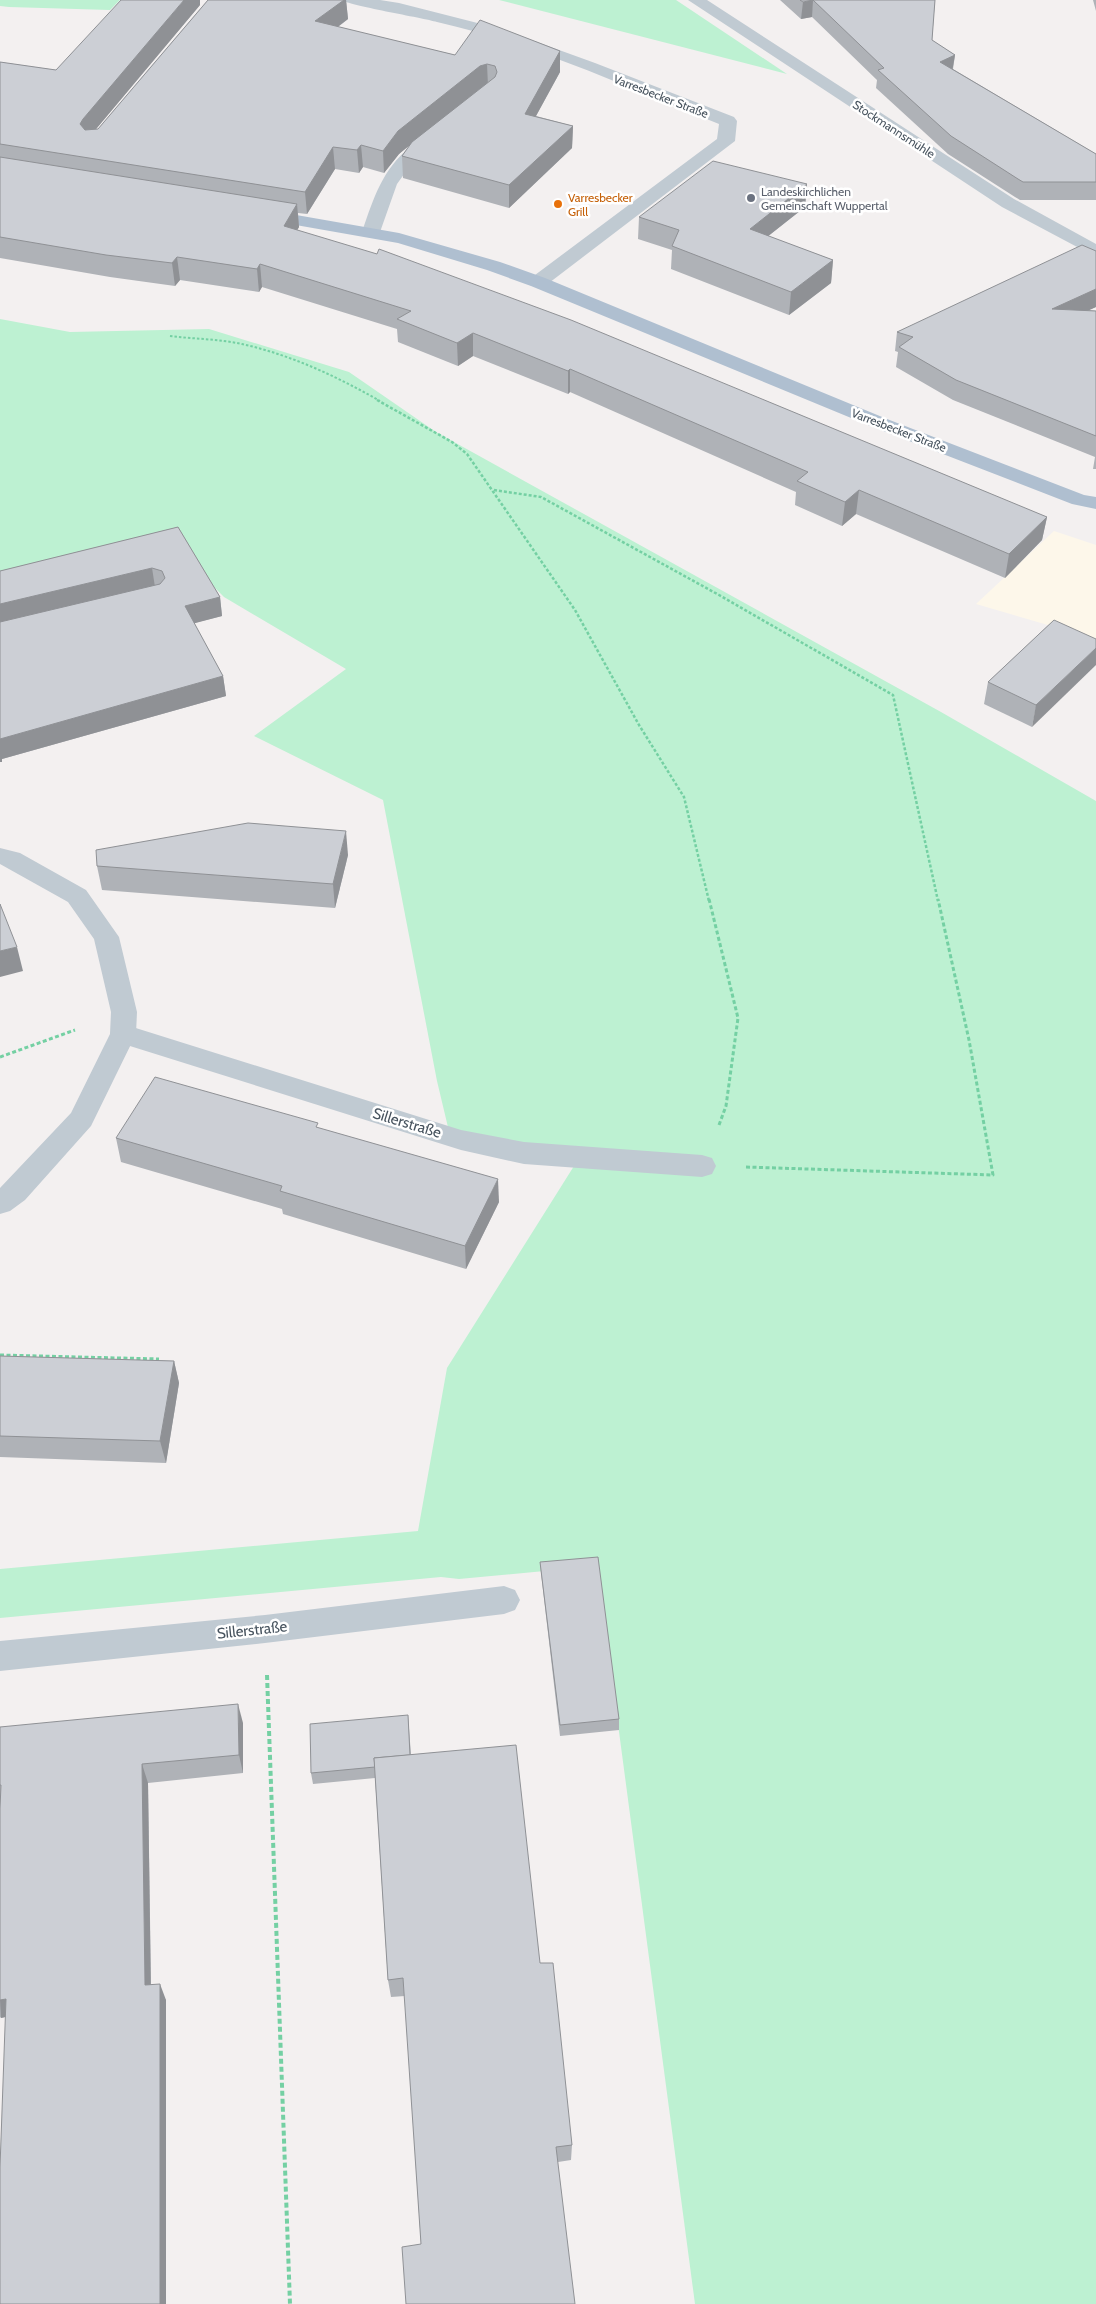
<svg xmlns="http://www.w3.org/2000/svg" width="1096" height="2304" font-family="Cabin,sans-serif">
	<rect width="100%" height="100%" fill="#f3f0f0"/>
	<!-- commercial -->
	<polygon fill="#fdf7ea" points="1054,531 1096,545 1096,639 976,604"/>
	<!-- green -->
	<g fill="#bdf1d2">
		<polygon points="0,0 120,0 110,10 9,7 0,6"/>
		<polygon points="499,0 676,0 787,74"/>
		<polygon points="0,319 70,332 209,329 349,372 436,432 941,712 1096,801 1096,2304 695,2304 597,1566 459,1579 441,1577 0,1618 0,1569 418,1531 447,1368 574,1166 452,1144 437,1081 383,800 254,736 346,669 224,597 193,566 0,617"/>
	</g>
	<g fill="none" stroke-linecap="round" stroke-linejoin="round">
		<!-- path-far3 -->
		<path stroke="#74d0a3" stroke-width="2" stroke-dasharray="2.5 2" stroke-linecap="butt" d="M170 336C194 339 219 339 242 344 291 355 336 376 380 401"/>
		<!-- path-far2 -->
		<g stroke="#74d0a3" stroke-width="2.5" stroke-dasharray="3 2" stroke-linecap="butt">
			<polyline points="377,400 452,442 467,454 575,610 639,725 684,797 709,901"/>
			<polyline points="494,490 541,497 719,595 893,695 938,901"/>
		</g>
		<!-- path-far1 -->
		<g stroke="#74d0a3" stroke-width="3" stroke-dasharray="4 2.5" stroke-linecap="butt">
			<polyline points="709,899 738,1018 726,1106 719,1125"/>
			<polyline points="0,1057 75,1030"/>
			<polyline points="746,1167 993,1175 969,1040 938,899"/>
			<polyline points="0,1355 159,1359"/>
		</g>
		<!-- path -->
		<polyline stroke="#74d0a3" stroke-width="4" stroke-dasharray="5 3" stroke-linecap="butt" points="267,1675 290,2304"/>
		<!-- service -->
		<g fill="#c0cad2" fill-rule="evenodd">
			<path d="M342 0H380L399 3 501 29 595 63 734 117 737 121 735 141 545 286H531L529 282 531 278 717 139 719 124C627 87 534 44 437 22 424 18 346 5 342 0Z"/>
			<path d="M431 134 437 135 440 139 412 163 397 184 380 232 377 236H365L362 232C374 197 382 170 411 146 418 141 423 136 431 134Z"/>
			<polygon points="123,1024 461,1130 524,1142 702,1155 712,1158 716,1166 712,1174 702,1177 524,1164 461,1150 114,1041 110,1034 114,1027"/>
		</g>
		<!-- minor -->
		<g fill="#c0cad2" fill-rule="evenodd">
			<polygon points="688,0 707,0 1014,199 1096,244 1096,257 1002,207"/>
			<polygon points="0,848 20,853 86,890 119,937 137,1012 136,1034 91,1126 25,1200 10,1211 0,1214 0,1188 71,1113 110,1034 111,1012 94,939 68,902 0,864"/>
			<polygon points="504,1586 515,1590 520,1600 515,1610 504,1614 265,1643 0,1671 0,1641 265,1615"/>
		</g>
		<!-- primary -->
		<polygon fill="#afbfd0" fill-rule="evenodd" points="262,209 399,233 500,262 545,278 887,419 1084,495 1096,497 1096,509 1072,504 873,427 531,286 487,270 398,243 256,218 253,214 256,210"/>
	</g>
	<!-- wall -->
	<g fill="#afb2b7">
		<polygon points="208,0 346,0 348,19 338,27 455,55 560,51 560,72 536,116 573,126 572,148 509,208 403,178 402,156 411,143 399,154 384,173 363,167 359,173 335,169 307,214 298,213 299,227 297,230 1047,517 1042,540 1005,578 856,514 842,526 795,505 796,492 570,392 568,394 473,356 458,366 398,342 397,329 262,287 259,292 180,280 175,286 110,277 0,258 0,62 56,70 200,5 96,129 98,129"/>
		<polygon points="780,0 935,0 932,40 955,55 953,69 1096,154 1096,200 1020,200 1015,197 948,154 876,88 877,80 812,17 801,19"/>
		<polygon points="1093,0 1096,0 1096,11"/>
		<polygon points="807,184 805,207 768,236 833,260 831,283 789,315 671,269 672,250 638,239 639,217"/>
		<polygon points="1096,251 1096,307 1088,310 1096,311 1096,469 1093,469 1095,457 953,400 896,367 898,352 895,351 897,332"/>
		<polygon points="178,527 220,597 222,616 194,623 223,676 226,696 2,759 2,762 0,762 0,571"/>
		<polygon points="1054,620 1032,727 984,704 988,682"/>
		<polygon points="348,855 335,908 102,890 97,866"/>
		<polygon points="319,1128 499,1202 466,1269 283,1214 282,1209 121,1162 116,1138"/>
		<polygon points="0,1356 174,1361 179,1383 166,1463 0,1457"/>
		<polygon points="540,1562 619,1719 619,1730 560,1736 541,1573"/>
		<polygon points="408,1715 411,1755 540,1963 572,2145 571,2160 558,2162 421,2244 405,1996 391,1997 388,1980 375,1778 313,1784 311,1773"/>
		<polygon points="243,1723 243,1773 148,1783 151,1985 166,2000 5,2017 1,2018 0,2017 0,1727"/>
	</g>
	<!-- shaded-wall -->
	<g fill="#8f9195">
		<polygon points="184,0 200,0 200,5 86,141 80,124 83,119"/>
		<polygon points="344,0 346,0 348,19 316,43 315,21"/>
		<polygon points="813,0 812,17 801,19 803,2"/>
		<polygon points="560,51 560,72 525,136 525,114"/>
		<polygon points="955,55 952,72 940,62"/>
		<polygon points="487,64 488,86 481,88 399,154 384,173 383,151 398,131 480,66"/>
		<polygon points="573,126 572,148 509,208 509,185"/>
		<polygon points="361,145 363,167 359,173 357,150"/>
		<polygon points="333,147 335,169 307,214 305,192"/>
		<polygon points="807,184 805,207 748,252 750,229"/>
		<polygon points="297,204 299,227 286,249 284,226"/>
		<polygon points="177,257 180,280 175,286 172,263"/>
		<polygon points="833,260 831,283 789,315 791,292"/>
		<polygon points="260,264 262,287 259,292 257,269"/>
		<polygon points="1096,289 1096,307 1049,329 1052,309"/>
		<polygon points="473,333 473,356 458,366 457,343"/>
		<polygon points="570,369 570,392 568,394 568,371"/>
		<polygon points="859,490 856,514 842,526 845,502"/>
		<polygon points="1047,517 1042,540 1005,578 1009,554"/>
		<polygon points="152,568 155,587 0,624 0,604"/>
		<polygon points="220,597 222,616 188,625 185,606"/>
		<polygon points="1096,648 1096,665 1032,727 1036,705"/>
		<polygon points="223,676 226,696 2,759 2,762 0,762 0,739"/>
		<polygon points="346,831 348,855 335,908 333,884"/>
		<polygon points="17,947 23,971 0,977 0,951"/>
		<polygon points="498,1179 499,1202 466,1269 465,1246"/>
		<polygon points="174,1361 179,1383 166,1463 160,1441"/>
		<polygon points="238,1704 243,1723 243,1773 239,1755"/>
		<polygon points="142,1764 148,1783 151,2001 145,1985"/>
		<polygon points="160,1984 166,2000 166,2304 160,2304"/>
		<polygon points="6,1999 14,2015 1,2018 0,2000"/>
	</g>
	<!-- building -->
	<g fill="#cccfd5" stroke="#8f9195">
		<polygon points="121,0 184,0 83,119 80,124 85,130 98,129 208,0 344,0 315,21 455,55 480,20 560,51 525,114 573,126 509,185 402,156 412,142 495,77 497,72 495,66 487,64 480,66 398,131 383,151 361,145 357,150 333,147 305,192 0,144 0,62 56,70"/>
		<polygon points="800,0 935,0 932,40 955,55 940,62 1096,154 1096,182 1023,182 1018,179 951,136 878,70 884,68 813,0 803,2"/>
		<polygon points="0,157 297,204 284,226 377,254 379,249 571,320 1047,517 1009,554 859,490 845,502 797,481 808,472 570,369 568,371 473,333 457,343 397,319 411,311 260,264 257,269 177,257 172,263 106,255 0,237"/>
		<polygon points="713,161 807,184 750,229 833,260 791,292 672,246 679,230 639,217"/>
		<polygon points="1082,245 1096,251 1096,289 1052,309 1096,311 1096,436 956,380 899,347 913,337 897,332"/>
		<polygon points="178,527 220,597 185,606 223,676 0,739 0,622 160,584 165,578 162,571 152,568 0,604 0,571"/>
		<polygon points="1054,620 1096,639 1096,648 1036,705 988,682"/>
		<polygon points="248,823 346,831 333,884 97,866 96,850"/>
		<polygon points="0,904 17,947 0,951"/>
		<polygon points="155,1077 318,1123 316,1127 498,1179 465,1246 280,1191 282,1186 116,1138"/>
		<polygon points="0,1356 174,1361 160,1441 0,1436"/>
		<polygon points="598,1557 619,1719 560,1725 540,1562"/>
		<polygon points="238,1704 239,1755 142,1764 145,1985 160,1984 160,2304 0,2304 0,2167 6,1999 0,2000 0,1808 1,1785 0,1785 0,1727"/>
		<polygon points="408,1715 410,1755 374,1758 375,1767 311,1773 310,1724"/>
		<polygon points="516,1745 540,1963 553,1963 572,2145 556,2147 575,2304 406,2304 402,2247 421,2244 403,1978 388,1980 374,1758"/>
	</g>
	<!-- markers -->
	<circle fill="#6b7280" stroke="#fff" stroke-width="2" cx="751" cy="198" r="5"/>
	<circle fill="#e8710a" stroke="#fff" stroke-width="2" cx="558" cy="204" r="5"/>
	<g text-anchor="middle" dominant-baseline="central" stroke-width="5" stroke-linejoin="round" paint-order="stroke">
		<!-- far-street labels -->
		<g font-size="12" fill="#47535e" stroke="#fff">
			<text transform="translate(661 96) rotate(21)">Varresbecker Straße</text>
			<text transform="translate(894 129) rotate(33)">Stockmannsmühle</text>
			<text transform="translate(899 430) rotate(21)">Varresbecker Straße</text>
		</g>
		<!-- far-worship labels -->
		<g font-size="12" fill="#5b616d" stroke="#fff" text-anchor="start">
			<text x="761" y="191">Landeskirchlichen<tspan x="761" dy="14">Gemeinschaft Wuppertal</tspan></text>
		</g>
		<!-- far-food labels -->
		<g font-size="12" fill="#c56008" stroke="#fff" text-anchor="start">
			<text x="568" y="197">Varresbecker<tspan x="568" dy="14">Grill</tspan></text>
		</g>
		<!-- street labels -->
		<g font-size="15" fill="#47535e" stroke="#fff">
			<text transform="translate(407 1123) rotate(17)">Sillerstraße</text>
			<text transform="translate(252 1630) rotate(-6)">Sillerstraße</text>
		</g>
	</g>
</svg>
